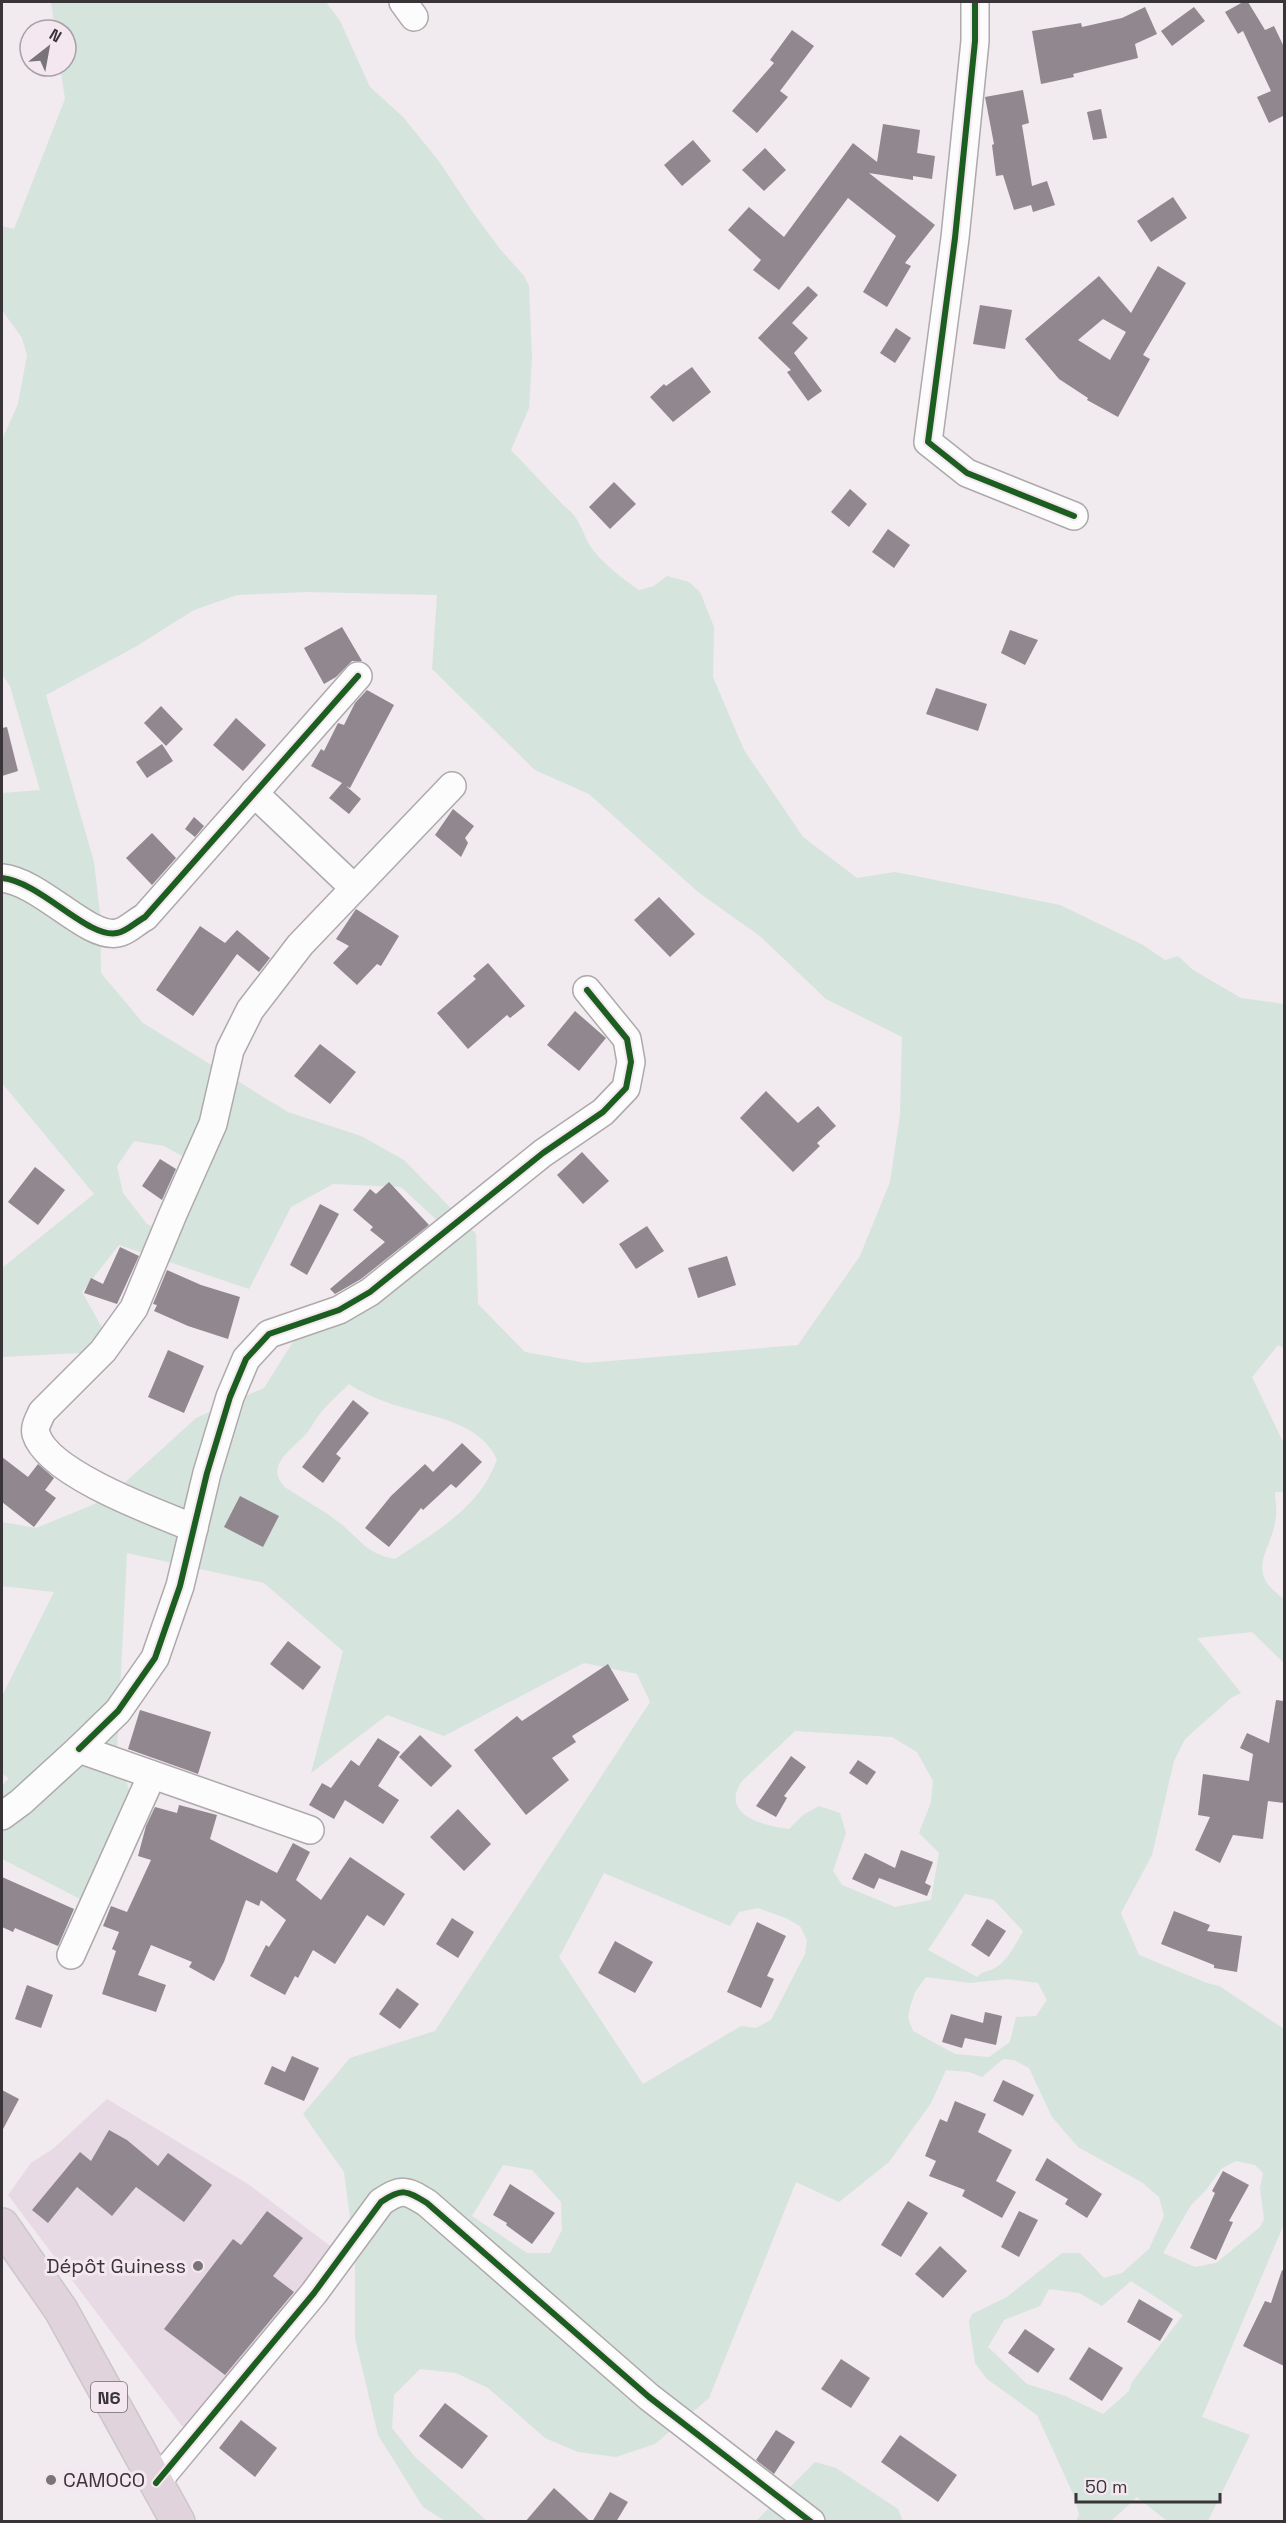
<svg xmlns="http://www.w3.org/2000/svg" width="1286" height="2523" font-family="'Space Grotesk',sans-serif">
	<rect width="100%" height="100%" fill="#f1eaee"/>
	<!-- built -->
	<polygon fill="#e8dae4" points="107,2099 248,2184 341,2254 191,2438 8,2195 31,2163 54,2148"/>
	<!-- green -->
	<g fill="#d5e4dd" fill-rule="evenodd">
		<path d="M51 2H326L340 21 370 87 403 117 438 160 474 214 500 249 524 276 529 286 532 358 529 408 511 450 565 507C579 516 582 532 590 546 600 561 624 580 639 590L654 586 667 576 689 582 700 592 714 627 713 677 744 750 803 837 857 878 895 872 1060 905 1143 945 1165 960 1178 956 1193 970 1241 998 1284 1004V1348L1278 1345 1252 1377 1284 1444V1492H1275C1275 1500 1277 1508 1276 1516 1273 1551 1242 1569 1284 1599V1663L1252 1632 1197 1638 1241 1693 1231 1698 1185 1739 1174 1761 1152 1855 1121 1913 1139 1955 1207 1983 1219 1986 1284 2029V2224L1202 2417 1250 2435 1208 2521H1167L1137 2497 1111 2521H1076L1079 2515 1075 2498 1037 2415 987 2379 975 2363 969 2322 972 2314 1007 2297 1062 2253H1080L1104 2278 1122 2273 1149 2249 1164 2216 1159 2197 1143 2183 1078 2147 1052 2117 1029 2068 1014 2060 1003 2059 982 2077 969 2072 946 2070 931 2103 889 2162 839 2202 796 2182 709 2398 655 2444 616 2457 578 2452 545 2438 488 2388 456 2373 420 2369 394 2395 392 2428 415 2457 487 2521H445L423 2507 378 2435 355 2338V2255L344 2172 303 2114 350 2058 435 2031 650 1702 637 1674 584 1663 444 1736 387 1715 311 1773 343 1651 264 1583 127 1553 117 1751 132 1800 84 1901 2 1859V1786L9 1778 2 1774V1696L54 1592 2 1586V1522L36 1528 107 1499 196 1418 264 1388 298 1334 441 1224 401 1187 333 1184 291 1207 249 1289 119 1245 82 1292 115 1351 2 1357V1268L94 1194 2 1083V793L40 790 10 686 2 674V440L18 404 27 355 22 338 2 310V226L14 229 65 99 60 66H66V30H55ZM307 592 437 595 432 669 535 770 589 794 698 892 761 937 826 999 902 1037 900 1115 890 1182 860 1256 798 1345 586 1363 525 1352 478 1304 476 1234 404 1160 361 1136 288 1112 143 1023 101 973 100 913 94 862 46 695 135 647 194 610 237 595ZM134 1141 164 1146 202 1167 193 1206 180 1229H158L147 1224 123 1193 117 1166ZM349 1384C366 1395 386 1403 405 1408 439 1418 480 1424 497 1459 481 1507 435 1532 395 1559 365 1554 359 1537 337 1521 321 1509 303 1499 286 1488 263 1467 292 1449 305 1435 311 1429 314 1421 319 1415 327 1404 339 1394 349 1384ZM795 1731 892 1737 917 1752 933 1781 931 1802 919 1833 939 1853 931 1900 895 1907 842 1885 833 1871 846 1833 840 1813 819 1806 803 1815 789 1829C764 1826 719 1815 742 1781ZM604 1873 730 1926 739 1912 758 1908 786 1918 800 1926 807 1940 805 1954 771 2020 756 2028 741 2026 643 2084 559 1957ZM965 1894 994 1900 1023 1931C1016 1944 1007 1961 995 1968 988 1972 982 1971 977 1977L928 1950ZM926 1977 970 1983 1008 1979 1038 1983 1047 2000 1036 2016 1016 2017 1010 2042 989 2057 955 2054 913 2031 908 2018 910 2007 915 1992ZM1236 2161 1255 2165 1263 2173 1260 2188 1264 2219 1260 2227 1216 2263 1195 2267 1163 2253 1191 2205 1206 2190 1222 2168ZM503 2165 532 2170 561 2202 562 2230 550 2253H527L472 2216ZM1131 2281 1183 2315 1132 2382 1129 2391 1103 2414 1065 2396 1027 2384 988 2347 1004 2320 1040 2306 1049 2289 1079 2293 1102 2306Z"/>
		<polygon points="815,2462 836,2468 898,2509 903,2521 755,2522"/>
	</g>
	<!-- building -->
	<g fill="#91878e" fill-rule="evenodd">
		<polygon points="1243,2 1248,2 1265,30 1274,26 1284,47 1284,119 1283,116 1269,123 1257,97 1271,91 1243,31 1238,34 1225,12"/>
		<polygon points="1145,7 1157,34 1135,44 1138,58 1073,74 1074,77 1041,84 1032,31 1081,23 1082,27 1122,18"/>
		<polygon points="1194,7 1205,21 1172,46 1161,31"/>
		<polygon points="792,30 814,46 780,91 788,97 757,133 732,111 774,63 770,60"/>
		<polygon points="1023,90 1029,123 1022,125 1032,186 1047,181 1055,205 1033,212 1031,205 1014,210 1003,175 996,176 992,145 994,144 985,97"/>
		<polygon points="1101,109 1107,138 1093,140 1087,112"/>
		<polygon points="883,124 920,130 917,153 935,156 932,179 913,176 913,180 869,173 935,225 905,263 911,266 887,307 863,292 896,236 848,198 779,290 753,270 761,260 728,230 749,207 784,237 853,143 877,162"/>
		<polygon points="693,140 711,161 682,186 664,165"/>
		<polygon points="765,148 786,170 764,191 742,170"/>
		<polygon points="1173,197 1187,218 1151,242 1137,221"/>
		<path d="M1158 266 1186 283 1143 355 1150 359 1118 417 1087 400 1088 398 1059 379 1025 339 1099 276 1131 313ZM1103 319 1126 332 1110 360 1078 340Z"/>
		<polygon points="808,286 818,295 792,323 808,338 794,353 822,391 808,401 787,372 791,370 758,338"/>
		<polygon points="980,305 1012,310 1005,349 973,344"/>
		<polygon points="896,328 911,338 895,363 880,353"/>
		<polygon points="692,367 711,392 673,422 650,397 664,384 666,386"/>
		<polygon points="614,482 636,504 610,529 589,507"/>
		<polygon points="850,489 867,504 849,527 831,512"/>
		<polygon points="888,529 910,545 894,568 872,552"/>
		<polygon points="342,627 362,661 352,661 336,677 324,684 304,648"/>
		<polygon points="1010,630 1038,640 1025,665 1001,653"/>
		<polygon points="936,688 987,704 978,731 926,714"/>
		<polygon points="367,690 394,705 350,788 346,786 361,799 349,814 329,798 342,783 311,766 321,749 324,751 338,723 344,725 355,703"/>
		<polygon points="161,706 183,729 166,746 144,723"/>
		<polygon points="236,718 266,745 243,771 213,745"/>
		<polygon points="7,727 18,771 2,776 2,728"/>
		<polygon points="162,744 173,761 147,778 136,762"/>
		<polygon points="453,809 474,826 465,838 468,843 461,857 435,835"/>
		<polygon points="194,817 204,826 195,837 185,829"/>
		<polygon points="152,833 176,858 152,885 126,858"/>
		<polygon points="659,897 695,934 670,957 634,920"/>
		<polygon points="356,909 399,936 381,966 377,964 357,985 333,963 349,946 336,939"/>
		<polygon points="200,926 225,943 237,930 270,958 259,972 237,954 193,1016 156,990"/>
		<polygon points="488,963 525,1006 510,1018 507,1015 468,1049 437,1013 476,979 473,976"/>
		<polygon points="575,1011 606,1038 579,1071 547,1045"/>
		<polygon points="320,1044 356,1072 330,1104 294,1076"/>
		<polygon points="766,1091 798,1123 818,1106 836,1126 817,1143 820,1146 793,1172 740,1118"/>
		<polygon points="582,1152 609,1181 583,1204 557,1175"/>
		<polygon points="160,1159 176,1169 162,1200 142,1186"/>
		<polygon points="35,1167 65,1190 38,1225 8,1202"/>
		<polygon points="389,1182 429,1225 361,1279 335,1294 330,1289 385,1242 370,1230 373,1227 353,1210 370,1189 376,1194"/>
		<polygon points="320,1204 339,1214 307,1275 290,1265"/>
		<polygon points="647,1226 664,1251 636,1269 619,1244"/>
		<polygon points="120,1247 139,1256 117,1304 84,1293 91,1278 103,1284"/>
		<polygon points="727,1256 736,1285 698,1298 688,1268"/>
		<polygon points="167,1270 201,1285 240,1297 228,1339 188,1326 154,1311 157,1305 153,1304"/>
		<polygon points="168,1350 204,1366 184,1413 148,1397"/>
		<polygon points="353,1400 369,1413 336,1454 341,1458 323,1483 302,1467"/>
		<polygon points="462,1443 482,1462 456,1488 451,1484 423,1510 421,1508 389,1547 365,1528 391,1496 425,1464 433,1472"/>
		<polygon points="2,1457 28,1477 38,1464 54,1478 45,1490 56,1498 34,1527 2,1502"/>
		<polygon points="240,1496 279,1516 263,1547 224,1527"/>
		<polygon points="288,1641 321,1667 303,1690 270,1664"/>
		<polygon points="608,1664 629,1700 572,1736 576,1742 552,1758 569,1780 526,1815 474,1750 517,1716 522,1721"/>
		<polygon points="1276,1700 1284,1701 1284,1803 1268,1801 1263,1839 1233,1835 1220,1863 1195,1850 1210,1817 1198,1815 1203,1774 1249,1781 1253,1754 1240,1748 1247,1733 1269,1743"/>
		<polygon points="140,1710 211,1732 198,1774 128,1749"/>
		<polygon points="420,1735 452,1766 431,1787 399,1757"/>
		<polygon points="378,1738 400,1752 378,1786 399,1800 383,1824 345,1800 334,1819 309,1805 322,1783 331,1788 351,1760 359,1766"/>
		<polygon points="791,1756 806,1767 784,1796 787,1798 776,1817 756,1806"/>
		<polygon points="858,1760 876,1772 867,1785 849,1773"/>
		<polygon points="179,1805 217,1815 210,1839 277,1873 293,1843 310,1852 296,1880 321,1900 350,1857 405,1894 384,1926 367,1915 335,1964 313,1950 298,1978 295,1976 285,1995 250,1976 266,1945 269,1947 286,1920 261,1900 259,1906 246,1900 224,1962 214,1981 189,1967 192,1962 151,1945 138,1975 166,1985 156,2012 102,1994 116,1951 112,1949 119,1932 103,1926 111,1906 127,1912 151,1860 138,1856 146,1826 155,1807 177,1813"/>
		<polygon points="458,1809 491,1844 464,1871 430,1837"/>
		<polygon points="901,1850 933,1862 925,1883 931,1886 927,1896 879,1878 874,1889 852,1879 865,1853 895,1868"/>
		<polygon points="2,1877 74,1909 58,1946 15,1928 13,1932 2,1927"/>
		<polygon points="1174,1911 1210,1925 1207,1931 1242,1936 1237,1972 1214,1968 1214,1965 1161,1944"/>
		<polygon points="452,1918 474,1932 458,1958 436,1944"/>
		<polygon points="987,1919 1006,1931 989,1957 971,1945"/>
		<polygon points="757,1922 786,1936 767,1976 774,1979 761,2008 727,1992"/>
		<polygon points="615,1941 653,1962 635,1993 598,1973"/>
		<polygon points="27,1985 53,1995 41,2028 15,2019"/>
		<polygon points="397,1988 419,2004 400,2029 379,2014"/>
		<polygon points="985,2012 1002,2016 996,2045 965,2038 962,2048 942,2042 951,2014 983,2023"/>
		<polygon points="292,2056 319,2068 304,2101 264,2084 272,2066 285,2072"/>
		<polygon points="1003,2080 1034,2095 1023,2116 993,2101"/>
		<polygon points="2,2090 19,2099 2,2131"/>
		<polygon points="955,2101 986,2114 978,2132 1012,2150 996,2181 1016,2192 1002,2218 962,2196 965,2190 929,2176 936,2161 925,2156 940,2119 947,2122"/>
		<polygon points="109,2130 127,2140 158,2166 168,2153 212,2185 184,2222 136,2187 112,2216 77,2187 48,2223 32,2210 80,2152 91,2161"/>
		<polygon points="1047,2158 1102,2194 1087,2218 1065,2204 1068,2199 1035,2180"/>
		<polygon points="1223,2171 1249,2185 1229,2221 1233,2222 1216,2260 1190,2248 1215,2193 1212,2191"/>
		<polygon points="510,2184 555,2213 532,2244 506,2225 507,2223 493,2215"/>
		<polygon points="908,2201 928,2213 901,2257 881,2245"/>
		<polygon points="267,2211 303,2238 273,2276 294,2292 225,2375 164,2329 233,2239 241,2245"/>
		<polygon points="1019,2211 1038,2220 1019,2257 1001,2247"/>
		<polygon points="940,2246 967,2271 943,2298 915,2274"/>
		<polygon points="1282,2270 1284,2271 1284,2366 1243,2346 1265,2301 1271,2303"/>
		<polygon points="1139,2299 1173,2319 1160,2341 1127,2322"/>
		<polygon points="1025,2329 1055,2349 1038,2373 1008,2353"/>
		<polygon points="1089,2347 1123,2368 1102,2401 1069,2379"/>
		<polygon points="841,2359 870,2378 851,2408 821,2389"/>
		<polygon points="445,2403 488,2436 462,2469 419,2436"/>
		<polygon points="241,2420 277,2448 255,2477 219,2448"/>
		<polygon points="776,2430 795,2442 774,2474 756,2460"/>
		<polygon points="900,2435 957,2475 938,2502 881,2462"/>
		<polygon points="554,2488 591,2522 525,2522"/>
		<polygon points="610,2492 628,2502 616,2522 592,2522"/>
	</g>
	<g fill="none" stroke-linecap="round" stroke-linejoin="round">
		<!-- minor casing -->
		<g stroke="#aea9ac" stroke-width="30">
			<g id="minor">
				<polyline points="403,2 414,17"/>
				<polyline points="975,2 975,41 955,238 928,442 967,473 1074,516"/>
				<polyline points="254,793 353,887"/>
				<path d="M2 878C41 882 88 939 117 933 126 932 137 921 145 917L358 676"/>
				<path d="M194 1528C157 1513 48 1474 36 1434 34 1427 39 1419 42 1412L103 1351 134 1308 173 1214 213 1124 230 1050 250 1010 300 945 452 786"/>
				<polyline points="79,1749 118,1711 155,1658 180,1586 207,1473 230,1397 246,1359 269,1334 339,1310 370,1292 543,1153 603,1112 626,1088 631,1062 627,1039 587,990"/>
				<polyline points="2,1816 21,1802 79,1749 310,1830"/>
				<polyline points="71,1955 152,1775"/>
				<path d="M156 2483 314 2293 381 2202C402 2188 406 2190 427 2203L649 2397 811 2522"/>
			</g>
		</g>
		<!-- highway casing -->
		<g stroke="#cbc7c9" stroke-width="36">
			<polyline id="highway" points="2,2225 61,2310 178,2522"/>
		</g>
		<!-- minor -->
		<use href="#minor" stroke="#fdfcfc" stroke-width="27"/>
		<!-- highway -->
		<use href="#highway" stroke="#e0d3dc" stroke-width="33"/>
		<!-- cycleway casing -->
		<g stroke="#f4e7ef" stroke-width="10">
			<g id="cycleway">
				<polyline points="975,2 975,41 955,238 928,442 967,473 1074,516"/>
				<path d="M2 878C41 882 88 939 117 933 126 932 137 921 145 917L358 676"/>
				<polyline points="79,1749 118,1711 155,1658 180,1586 207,1473 230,1397 246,1359 269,1334 339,1310 370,1292 543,1153 603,1112 626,1088 631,1062 627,1039 587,990"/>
				<path d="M156 2483 314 2293 381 2202C402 2188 406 2190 427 2203L649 2397 811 2522"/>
			</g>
		</g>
		<!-- cycleway -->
		<use href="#cycleway" stroke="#1b5e20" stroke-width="6"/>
	</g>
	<!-- markers -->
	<g fill="#797478" stroke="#f4e7ef" stroke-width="2">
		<circle cx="198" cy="2266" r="6"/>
		<circle cx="51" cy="2480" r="6"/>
	</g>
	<g text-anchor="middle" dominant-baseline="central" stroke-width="6" stroke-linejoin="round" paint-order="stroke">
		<!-- shield labels -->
		<rect fill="#f4e7ef" stroke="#716a6f" stroke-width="1.5" x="91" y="2382" width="36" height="30" rx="4.5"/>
		<g font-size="18" font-weight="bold" fill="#393438">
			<text x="109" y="2397">N6</text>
		</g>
		<!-- poi labels -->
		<g font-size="20" fill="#393438" stroke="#f4e7ef" text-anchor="end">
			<text x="186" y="2266">Dépôt Guiness</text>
			<text x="63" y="2480" text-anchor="start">CAMOCO</text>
		</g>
	</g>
	<!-- border -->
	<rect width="1286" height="2523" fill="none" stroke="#393438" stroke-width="6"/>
	<!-- north arrow -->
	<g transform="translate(48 48) rotate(31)"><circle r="28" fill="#f4e7ef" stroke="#a99fa6" stroke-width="1.5"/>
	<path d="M0-4.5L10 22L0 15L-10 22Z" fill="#797478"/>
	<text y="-9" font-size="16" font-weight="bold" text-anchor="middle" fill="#393438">N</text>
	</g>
	<!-- scale -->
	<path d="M1076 2493v9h144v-9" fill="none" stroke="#393438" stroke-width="3"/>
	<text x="1085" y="2493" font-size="18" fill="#393438" stroke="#f4e7ef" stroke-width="4.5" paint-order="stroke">50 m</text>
</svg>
